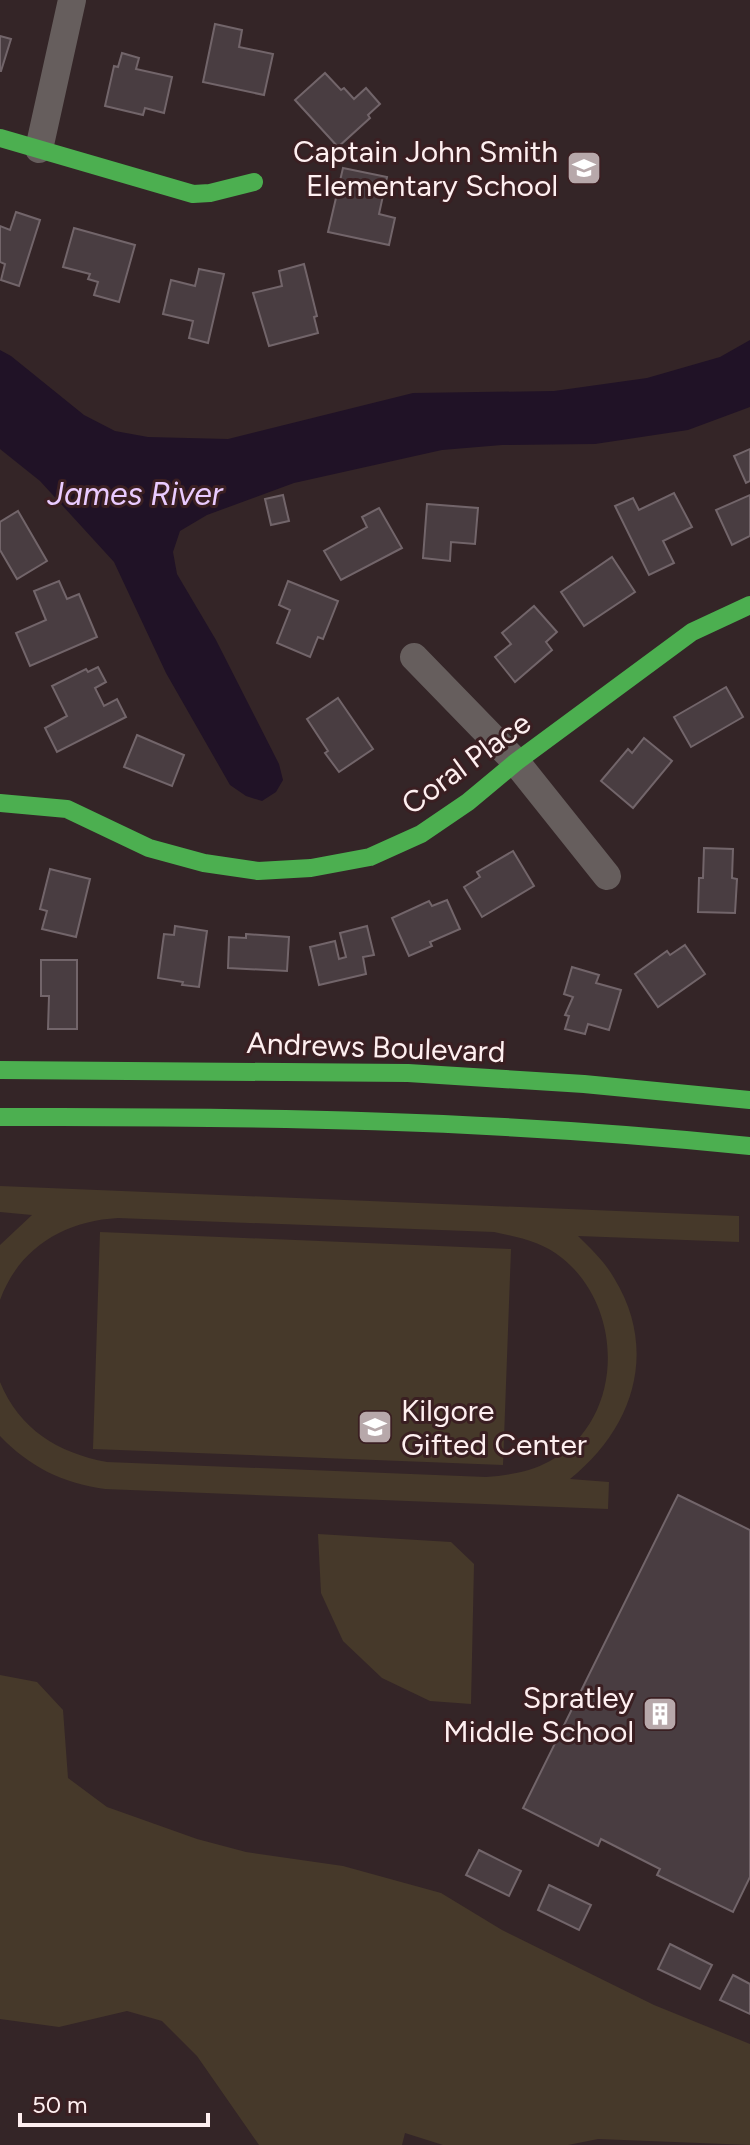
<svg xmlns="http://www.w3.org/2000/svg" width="750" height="2145" font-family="Figtree,sans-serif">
	<rect width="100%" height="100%" fill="#342527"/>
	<!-- green -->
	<g fill="#46392a">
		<path d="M0 1186 739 1216V1242L578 1236C591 1249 605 1262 614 1278 659 1351 633 1429 570 1479L609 1482 608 1509 105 1489C62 1483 30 1467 0 1436V1382C19 1429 58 1453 107 1462L486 1477C509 1475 530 1472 550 1461 625 1420 625 1308 562 1258 543 1242 518 1237 494 1232L118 1218C64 1221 19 1248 0 1300V1245L32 1215 0 1212Z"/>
		<polygon points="100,1232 511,1249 503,1465 93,1449"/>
		<polygon points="318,1534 451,1542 474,1564 471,1704 430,1701 382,1678 343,1641 321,1593"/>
		<polygon points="0,1675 37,1682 63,1710 68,1778 107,1807 197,1839 246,1852 343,1866 441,1893 502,1930 654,2005 750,2044 750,2145 598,2139 568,2145 443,2145 405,2133 402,2145 259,2145 197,2056 162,2021 127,2011 59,2027 0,2019"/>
	</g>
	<!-- water -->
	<polygon fill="#201226" points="750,340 750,407 688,430 595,444 502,445 442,450 294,483 207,515 180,531 173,552 177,574 216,640 279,764 283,780 276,792 262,801 246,796 230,785 166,673 114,562 40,481 0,449 0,350 11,356 84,415 115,431 148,437 228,439 413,393 554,391 647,378 720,357"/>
	<!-- building -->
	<g fill="#493d41" stroke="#72656a" stroke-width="2">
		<polygon points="215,24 242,30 239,47 273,54 264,95 203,82"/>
		<polygon points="0,36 11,39 1,71 0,71"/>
		<polygon points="122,53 139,58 136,69 172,77 164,113 145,108 143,115 105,106 114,66 118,67"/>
		<polygon points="325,73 341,90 344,88 354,99 366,88 380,104 368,115 370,118 338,147 295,100"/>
		<polygon points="343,168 387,177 379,214 395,218 389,245 328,232"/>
		<polygon points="16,212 40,220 19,286 1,280 5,264 0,262 0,226 10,230"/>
		<polygon points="74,228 135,245 119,302 94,295 98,282 88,279 90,274 63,267"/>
		<polygon points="304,264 317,316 314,317 318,333 269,346 253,293 282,286 279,271"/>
		<polygon points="199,269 224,274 208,343 189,338 193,321 163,314 171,280 195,286"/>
		<polygon points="750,449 750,481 746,483 734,456"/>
		<polygon points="674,493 692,527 663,541 674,563 649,575 615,506 633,498 639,510"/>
		<polygon points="283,495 289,521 271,525 265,499"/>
		<polygon points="750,495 750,536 732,545 716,510"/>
		<polygon points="427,504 478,508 475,544 451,542 450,561 423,558"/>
		<polygon points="379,508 402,548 341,580 324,551 367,527 362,517"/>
		<polygon points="18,511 47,561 17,579 0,550 0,522"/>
		<polygon points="612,557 635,592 584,626 561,592"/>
		<polygon points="59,581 67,599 79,594 97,637 30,666 16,633 46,620 34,591"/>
		<polygon points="288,581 338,601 323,639 318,637 310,657 277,643 290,610 279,605"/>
		<polygon points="534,606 557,632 546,642 552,650 515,682 495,657 511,644 502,633"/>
		<polygon points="98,667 106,682 95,688 104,706 117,699 126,717 57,752 45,728 67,716 52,686 86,669 88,672"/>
		<polygon points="726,687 743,717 691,747 674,717"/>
		<polygon points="338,698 373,749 339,772 325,753 328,751 307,719"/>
		<polygon points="137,735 184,755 172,786 124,767"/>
		<polygon points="644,738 672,761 633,808 601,781 628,749 632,753"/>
		<polygon points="704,848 733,849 732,878 737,879 735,913 698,912 699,878 703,878"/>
		<polygon points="513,851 534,886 482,917 464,887 480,877 477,872"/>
		<polygon points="50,869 90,879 76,937 42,929 47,911 40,909"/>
		<polygon points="447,900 460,929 430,942 432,946 409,956 392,918 429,901 432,906"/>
		<polygon points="175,926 207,931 199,987 182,985 183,982 158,978 164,934 174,935"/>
		<polygon points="367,926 374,955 363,957 366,974 319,985 310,947 335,941 339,959 346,957 340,933"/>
		<polygon points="246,934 289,937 287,971 228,968 229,937 246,938"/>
		<polygon points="685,945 705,974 658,1007 635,974 667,951 670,955"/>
		<polygon points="41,960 77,960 77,1029 48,1029 49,996 41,996"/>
		<polygon points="572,967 599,975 596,983 621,990 609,1030 588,1024 585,1034 565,1029 569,1016 565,1015 573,997 564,994"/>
		<polygon points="678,1495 750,1530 750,1877 733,1912 657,1875 660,1869 601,1839 598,1846 523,1808"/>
		<polygon points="479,1850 521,1871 509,1896 466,1875"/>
		<polygon points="549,1885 591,1905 579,1930 538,1910"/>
		<polygon points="670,1944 712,1965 700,1989 658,1969"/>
		<polygon points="733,1975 750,1984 750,2014 720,2000"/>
	</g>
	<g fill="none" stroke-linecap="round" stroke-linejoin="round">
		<!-- street -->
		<g stroke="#665e5d" stroke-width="28">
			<polyline points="39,149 72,0"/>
			<polyline points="414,657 516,762 607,876"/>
		</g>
		<!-- fast -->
		<g stroke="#4caf50" stroke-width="18">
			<polyline points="0,138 193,194 210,193 254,182"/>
			<polyline points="0,803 67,809 149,848 204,863 258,871 311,868 370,857 421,834 468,802 516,762 692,632 750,605"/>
			<polyline points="0,1070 408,1073 584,1084 750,1100"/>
			<path d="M0 1117C251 1116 500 1120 750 1146"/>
		</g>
	</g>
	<!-- icons -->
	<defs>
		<g id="school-square" transform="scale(1.8)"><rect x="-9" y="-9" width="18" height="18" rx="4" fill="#b7a8aa" stroke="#3a1f22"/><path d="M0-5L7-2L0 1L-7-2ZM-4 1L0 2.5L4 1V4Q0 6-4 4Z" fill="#fff"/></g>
		<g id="building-square" transform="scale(1.8)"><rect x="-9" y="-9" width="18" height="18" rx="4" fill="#b7a8aa" stroke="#3a1f22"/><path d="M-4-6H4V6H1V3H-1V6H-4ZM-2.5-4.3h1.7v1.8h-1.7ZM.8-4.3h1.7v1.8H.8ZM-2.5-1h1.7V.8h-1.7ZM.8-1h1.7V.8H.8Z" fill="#fff"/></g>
	</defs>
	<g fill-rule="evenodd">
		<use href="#school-square" x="584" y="168"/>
		<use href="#school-square" x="375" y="1427"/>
		<use href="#building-square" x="660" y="1714"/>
	</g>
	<g text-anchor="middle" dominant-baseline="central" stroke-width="6" stroke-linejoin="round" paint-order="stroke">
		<!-- poi labels -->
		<g font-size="30" fill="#feeff0" stroke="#3a1f22" text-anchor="end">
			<text x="558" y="151">Captain John Smith<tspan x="558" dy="34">Elementary School</tspan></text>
			<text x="401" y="1410" text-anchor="start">Kilgore<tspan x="401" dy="34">Gifted Center</tspan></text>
			<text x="634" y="1697">Spratley<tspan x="634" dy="34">Middle School</tspan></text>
		</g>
		<!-- street labels -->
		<g font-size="30" fill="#feeff0" stroke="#3a1f22">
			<text transform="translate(466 763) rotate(-36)">Coral Place</text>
			<text transform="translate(376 1047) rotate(2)">Andrews Boulevard</text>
		</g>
		<!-- water labels -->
		<g font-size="32" font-style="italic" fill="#eacbff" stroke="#3a1f22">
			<text x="135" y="494">James River</text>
		</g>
	</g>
	<!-- scale -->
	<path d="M20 2113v12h188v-12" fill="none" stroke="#feeff0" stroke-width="4"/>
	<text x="32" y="2113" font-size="24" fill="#feeff0" stroke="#3a1f22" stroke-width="6" paint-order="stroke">50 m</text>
</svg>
